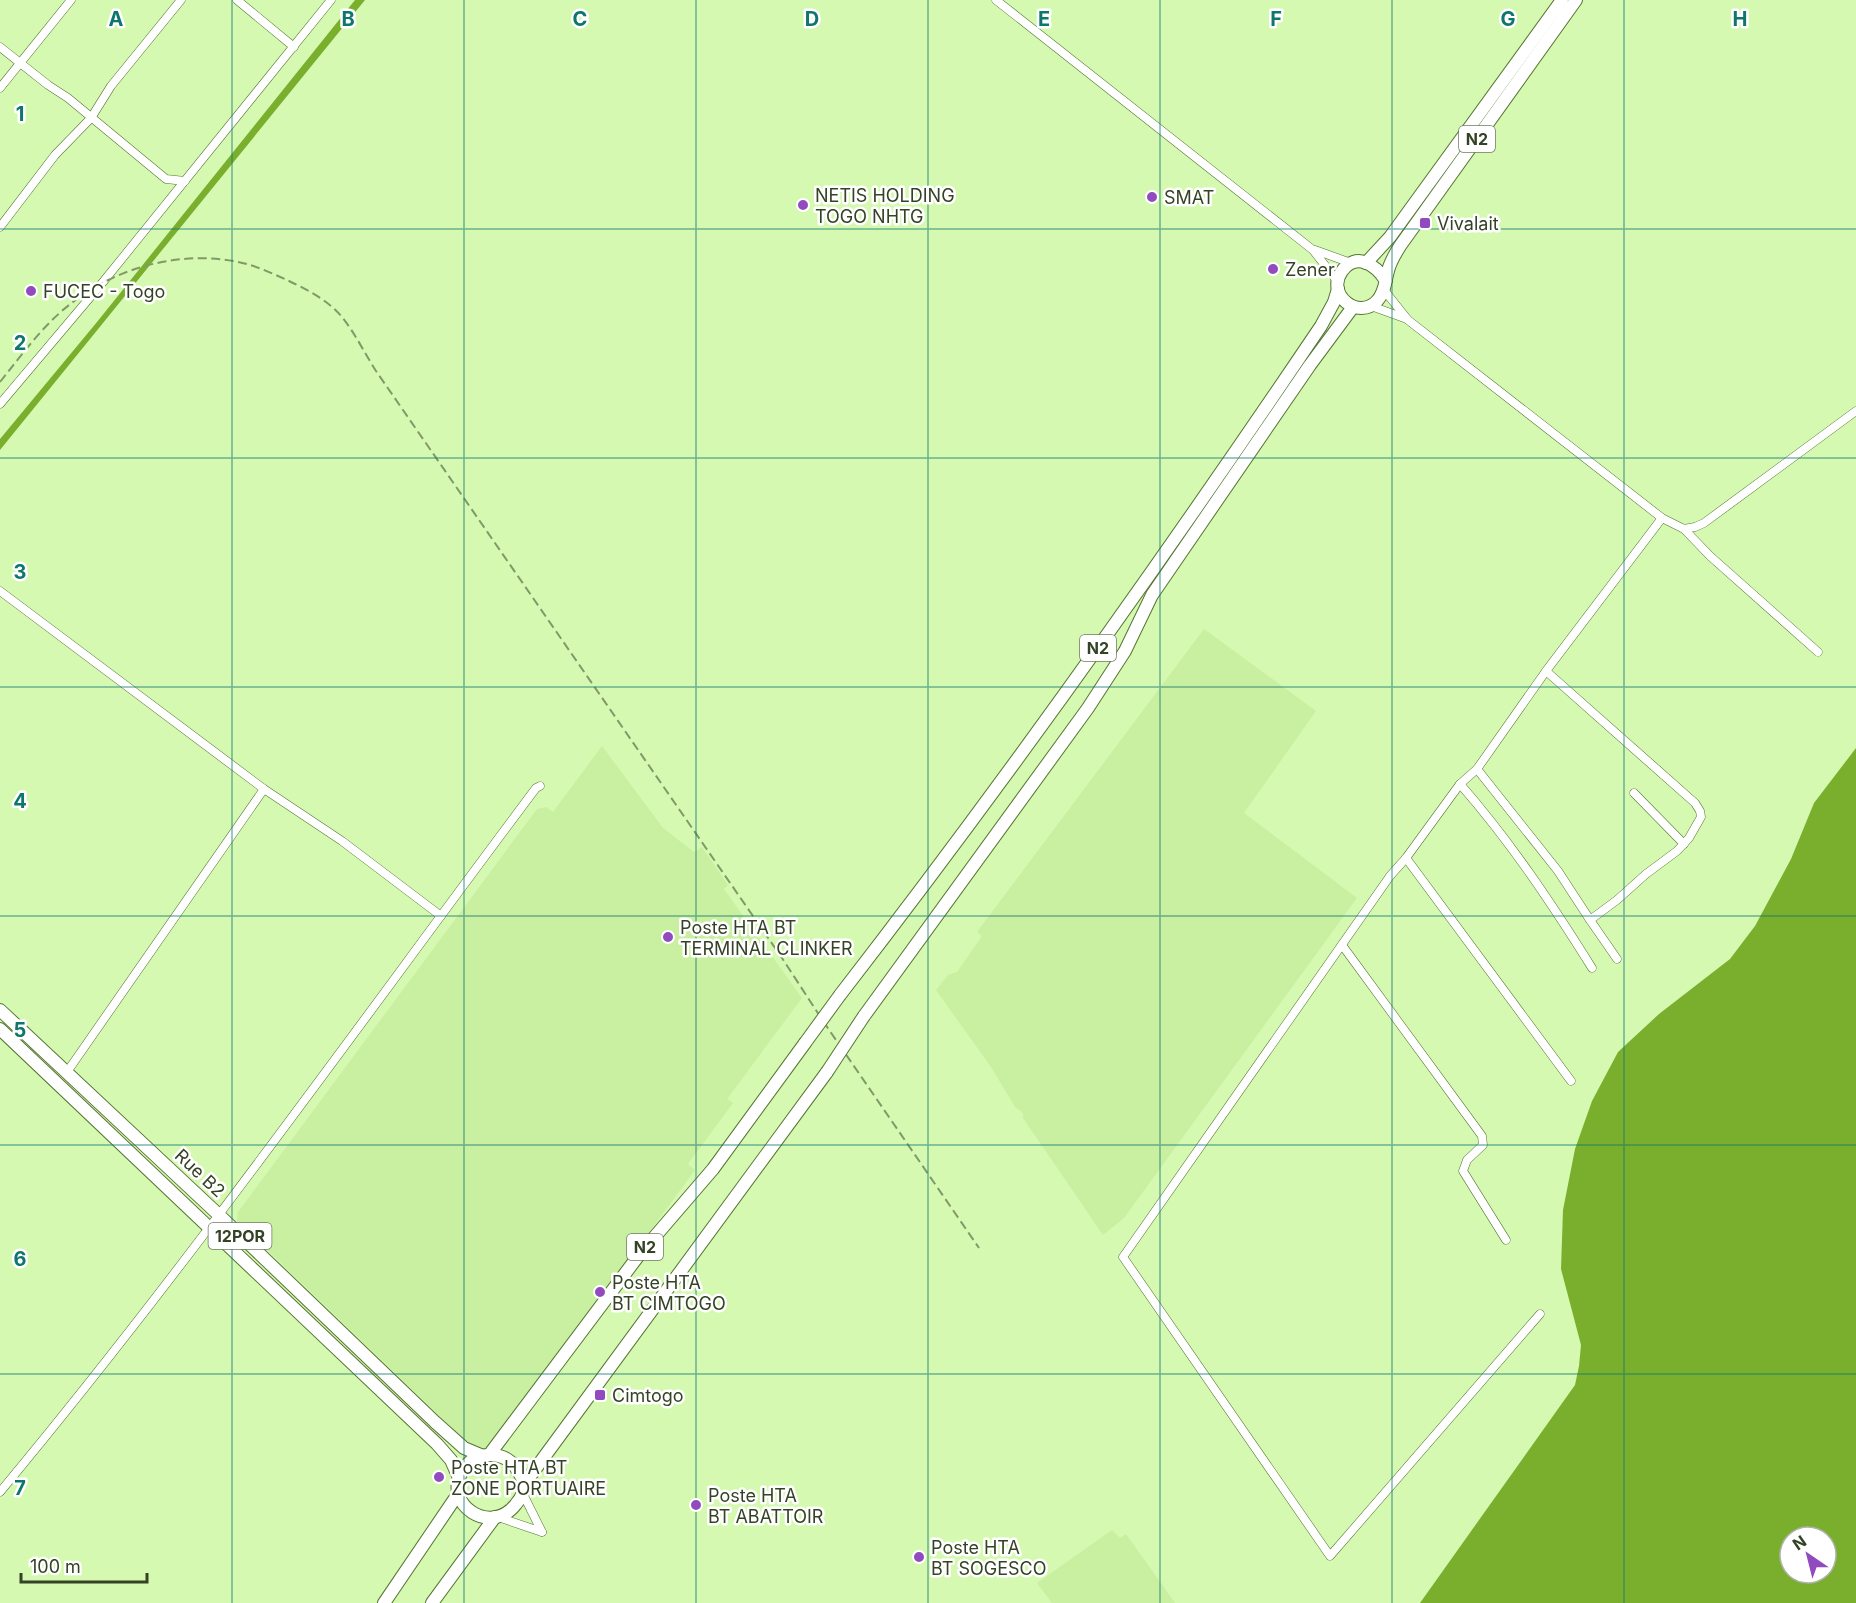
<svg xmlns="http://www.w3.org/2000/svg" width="1856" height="1603" font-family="Inter,sans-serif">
	<rect width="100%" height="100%" fill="#d5f9b1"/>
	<!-- built -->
	<g fill="#c9efa0">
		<polygon points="1204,629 1316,711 1244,813 1357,898 1124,1218 1103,1235 1023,1118 1023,1113 1015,1107 991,1067 936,990 948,975 957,972 982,936 977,932"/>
		<polygon points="602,746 663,828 694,852 702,847 728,885 724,889 802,998 727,1099 733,1103 688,1164 695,1170 491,1448 472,1447 237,1221 238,1212 537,809 546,807 553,812"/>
		<polygon points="1112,1530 1120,1538 1126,1534 1175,1603 1052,1603 1037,1583"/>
	</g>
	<!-- water -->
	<g fill="#7aaf2e" fill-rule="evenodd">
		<polygon points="355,0 365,0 0,450 0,439 97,322"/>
		<path d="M1856 748V1603H1420L1575 1385 1579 1366 1581 1345 1561 1269 1563 1210 1575 1149 1592 1101 1618 1052 1659 1014 1730 959 1755 926 1791 859 1814 803ZM1790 1537H1826V1573H1790Z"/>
	</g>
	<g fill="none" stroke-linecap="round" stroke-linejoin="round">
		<!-- minor casing -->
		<g stroke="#557431" stroke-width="9">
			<g id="minor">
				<polyline points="237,0 294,47"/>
				<polyline points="996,0 1313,250 1338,282"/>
				<polyline points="0,47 48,85 68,98 166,179 185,181"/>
				<polyline points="0,88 71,0"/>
				<polyline points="0,227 55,155 91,118 111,86 181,0"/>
				<polyline points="1315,250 1351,263"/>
				<polyline points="1384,290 1408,320 1662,518 1684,529 1695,527 1704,523 1856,411"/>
				<polyline points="1371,306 1407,319"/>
				<polyline points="0,404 103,282 331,0"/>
				<polyline points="1684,529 1710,556 1818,652"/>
				<polyline points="0,591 264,789 342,841 441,916"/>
				<polyline points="1546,671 1695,803 1700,811 1701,817 1689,838 1677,851 1646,874 1617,900 1590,920 1617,959"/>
				<polyline points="1477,769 1558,871 1590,920"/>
				<path d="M1460 784C1510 841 1552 904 1592 968"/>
				<polyline points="1634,793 1684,844"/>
				<polyline points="1406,858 1571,1081"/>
				<polyline points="1342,945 1482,1136 1483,1145 1467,1160 1463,1171 1506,1240"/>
				<polyline points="67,1072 264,789"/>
				<polyline points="1540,1314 1330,1556 1123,1257 1390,876 1406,858 1460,784 1477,769 1546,671 1662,518"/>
				<path d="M0 1492C189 1265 359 1024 536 788L540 786"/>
				<polyline points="523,1494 542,1532"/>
				<polyline points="498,1517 542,1532"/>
			</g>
		</g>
		<!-- primary casing -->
		<g stroke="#557431" stroke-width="14">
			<g id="primary">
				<polyline points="0,1010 220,1216 435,1422 464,1448 483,1456"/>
				<polyline points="0,1029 437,1444 451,1460 459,1478"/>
			</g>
		</g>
		<!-- trunk casing -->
		<g stroke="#557431" stroke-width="14">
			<g id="trunk">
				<polyline points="1366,263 1390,237 1562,0"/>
				<path d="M1386 281C1376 265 1356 251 1342 271 1325 294 1358 321 1377 301 1385 293 1385 281 1388 271 1390 262 1395 254 1400 246L1576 0"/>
				<path d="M840 995C1008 778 1167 554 1321 326L1334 302 1338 289"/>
				<polyline points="864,1016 1088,708 1125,651 1152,595 1310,365 1353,307"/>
				<polyline points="489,1455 639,1255 713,1169 805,1043"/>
				<path d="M525 1483C521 1476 517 1468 512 1463 498 1450 473 1453 463 1470 441 1504 491 1537 516 1504 522 1497 525 1491 525 1483L827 1072"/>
				<polyline points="384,1603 458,1494"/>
				<polyline points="432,1603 495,1517"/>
			</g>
		</g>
		<!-- minor -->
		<use href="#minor" stroke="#fff" stroke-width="8"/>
		<!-- primary -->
		<use href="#primary" stroke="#fff" stroke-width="12"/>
		<!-- trunk -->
		<use href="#trunk" stroke="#fff" stroke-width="12"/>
		<!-- rail -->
		<path stroke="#819968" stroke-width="2" stroke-dasharray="9 4.5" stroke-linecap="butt" d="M0 382C24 352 46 321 77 299 124 264 190 249 247 264 261 268 276 275 289 281 308 290 329 301 342 317 355 333 365 354 376 371L782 958 825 1024 979 1248"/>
		<!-- trunk-bridge casing -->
		<g stroke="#557431" stroke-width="14" stroke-linecap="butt">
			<g id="trunk-bridge">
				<polyline points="805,1043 840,995"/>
				<polyline points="827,1072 864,1016"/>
			</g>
		</g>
		<!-- trunk-bridge -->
		<use href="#trunk-bridge" stroke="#fff" stroke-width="12"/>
	</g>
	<!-- grid -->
	<path fill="none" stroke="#0f766e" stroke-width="1.5" stroke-opacity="0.55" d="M232 0V1603M464 0V1603M696 0V1603M928 0V1603M1160 0V1603M1392 0V1603M1624 0V1603M0 229H1856M0 458H1856M0 687H1856M0 916H1856M0 1145H1856M0 1374H1856"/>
	<!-- markers -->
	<g fill="#914bbe" stroke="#fff" stroke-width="2">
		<circle cx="1152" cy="197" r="6"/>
		<circle cx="803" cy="205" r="6"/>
		<rect x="1419" y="217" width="12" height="12" rx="3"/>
		<circle cx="1273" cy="269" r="6"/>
		<circle cx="31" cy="291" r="6"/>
		<circle cx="668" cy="937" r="6"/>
		<circle cx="600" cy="1292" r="6"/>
		<rect x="594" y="1389" width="12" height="12" rx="3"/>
		<circle cx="439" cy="1477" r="6"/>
		<circle cx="696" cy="1505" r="6"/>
		<circle cx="919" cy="1557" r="6"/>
	</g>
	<g text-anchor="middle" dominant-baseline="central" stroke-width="5" stroke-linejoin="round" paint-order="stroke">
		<!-- shield labels -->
		<g fill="#fff" stroke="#717b66" stroke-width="1.5">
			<rect x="1459" y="126" width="36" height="26" rx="4.5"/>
			<rect x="1080" y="635" width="36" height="26" rx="4.5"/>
			<rect x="208.5" y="1223" width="63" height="26" rx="4.5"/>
			<rect x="627" y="1234" width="36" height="26" rx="4.5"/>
		</g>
		<g font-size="16" font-weight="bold" fill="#344225">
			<text x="1477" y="139">N2</text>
			<text x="1098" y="648">N2</text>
			<text x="240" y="1236">12POR</text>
			<text x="645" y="1247">N2</text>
		</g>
		<!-- poi labels -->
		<g font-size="18" fill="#344225" stroke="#fff" text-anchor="start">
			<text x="815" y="195">NETIS HOLDING<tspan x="815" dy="21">TOGO NHTG</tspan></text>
			<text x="1164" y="197">SMAT</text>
			<text x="1437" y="223">Vivalait</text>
			<text x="1285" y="269">Zener</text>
			<text x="43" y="291">FUCEC - Togo</text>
			<text x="680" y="927">Poste HTA BT<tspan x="680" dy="21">TERMINAL CLINKER</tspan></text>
			<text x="612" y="1282">Poste HTA<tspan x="612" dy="21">BT CIMTOGO</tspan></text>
			<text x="612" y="1395">Cimtogo</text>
			<text x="451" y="1467">Poste HTA BT<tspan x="451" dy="21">ZONE PORTUAIRE</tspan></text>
			<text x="708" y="1495">Poste HTA<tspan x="708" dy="21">BT ABATTOIR</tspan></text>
			<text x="931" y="1547">Poste HTA<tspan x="931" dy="21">BT SOGESCO</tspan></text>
		</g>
		<!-- street labels -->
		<g font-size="18" fill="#344225" stroke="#fff">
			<text transform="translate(200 1173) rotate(43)">Rue B2</text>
		</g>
	</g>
	<g font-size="20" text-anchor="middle" font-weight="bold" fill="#0f766e" stroke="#fff" stroke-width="5" stroke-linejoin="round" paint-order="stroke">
		<text x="116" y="26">A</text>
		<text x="348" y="26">B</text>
		<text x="580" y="26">C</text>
		<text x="812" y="26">D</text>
		<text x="1044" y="26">E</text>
		<text x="1276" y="26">F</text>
		<text x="1508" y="26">G</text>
		<text x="1740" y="26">H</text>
		<text x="20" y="121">1</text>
		<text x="20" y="350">2</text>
		<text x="20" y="579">3</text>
		<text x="20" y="808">4</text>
		<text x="20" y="1037">5</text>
		<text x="20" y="1266">6</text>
		<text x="20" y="1495">7</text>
	</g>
	<!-- north arrow -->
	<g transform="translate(1808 1555) rotate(325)"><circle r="28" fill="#ffffff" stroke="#aeb3a8" stroke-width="1.5"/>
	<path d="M0-4.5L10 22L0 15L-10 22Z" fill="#914bbe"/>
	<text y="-9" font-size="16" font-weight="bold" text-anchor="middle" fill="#344225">N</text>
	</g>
	<!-- scale -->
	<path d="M21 1573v9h126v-9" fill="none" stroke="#344225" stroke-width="3"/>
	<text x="30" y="1573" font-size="18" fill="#344225" stroke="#ffffff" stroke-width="4.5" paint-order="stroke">100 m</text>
</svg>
